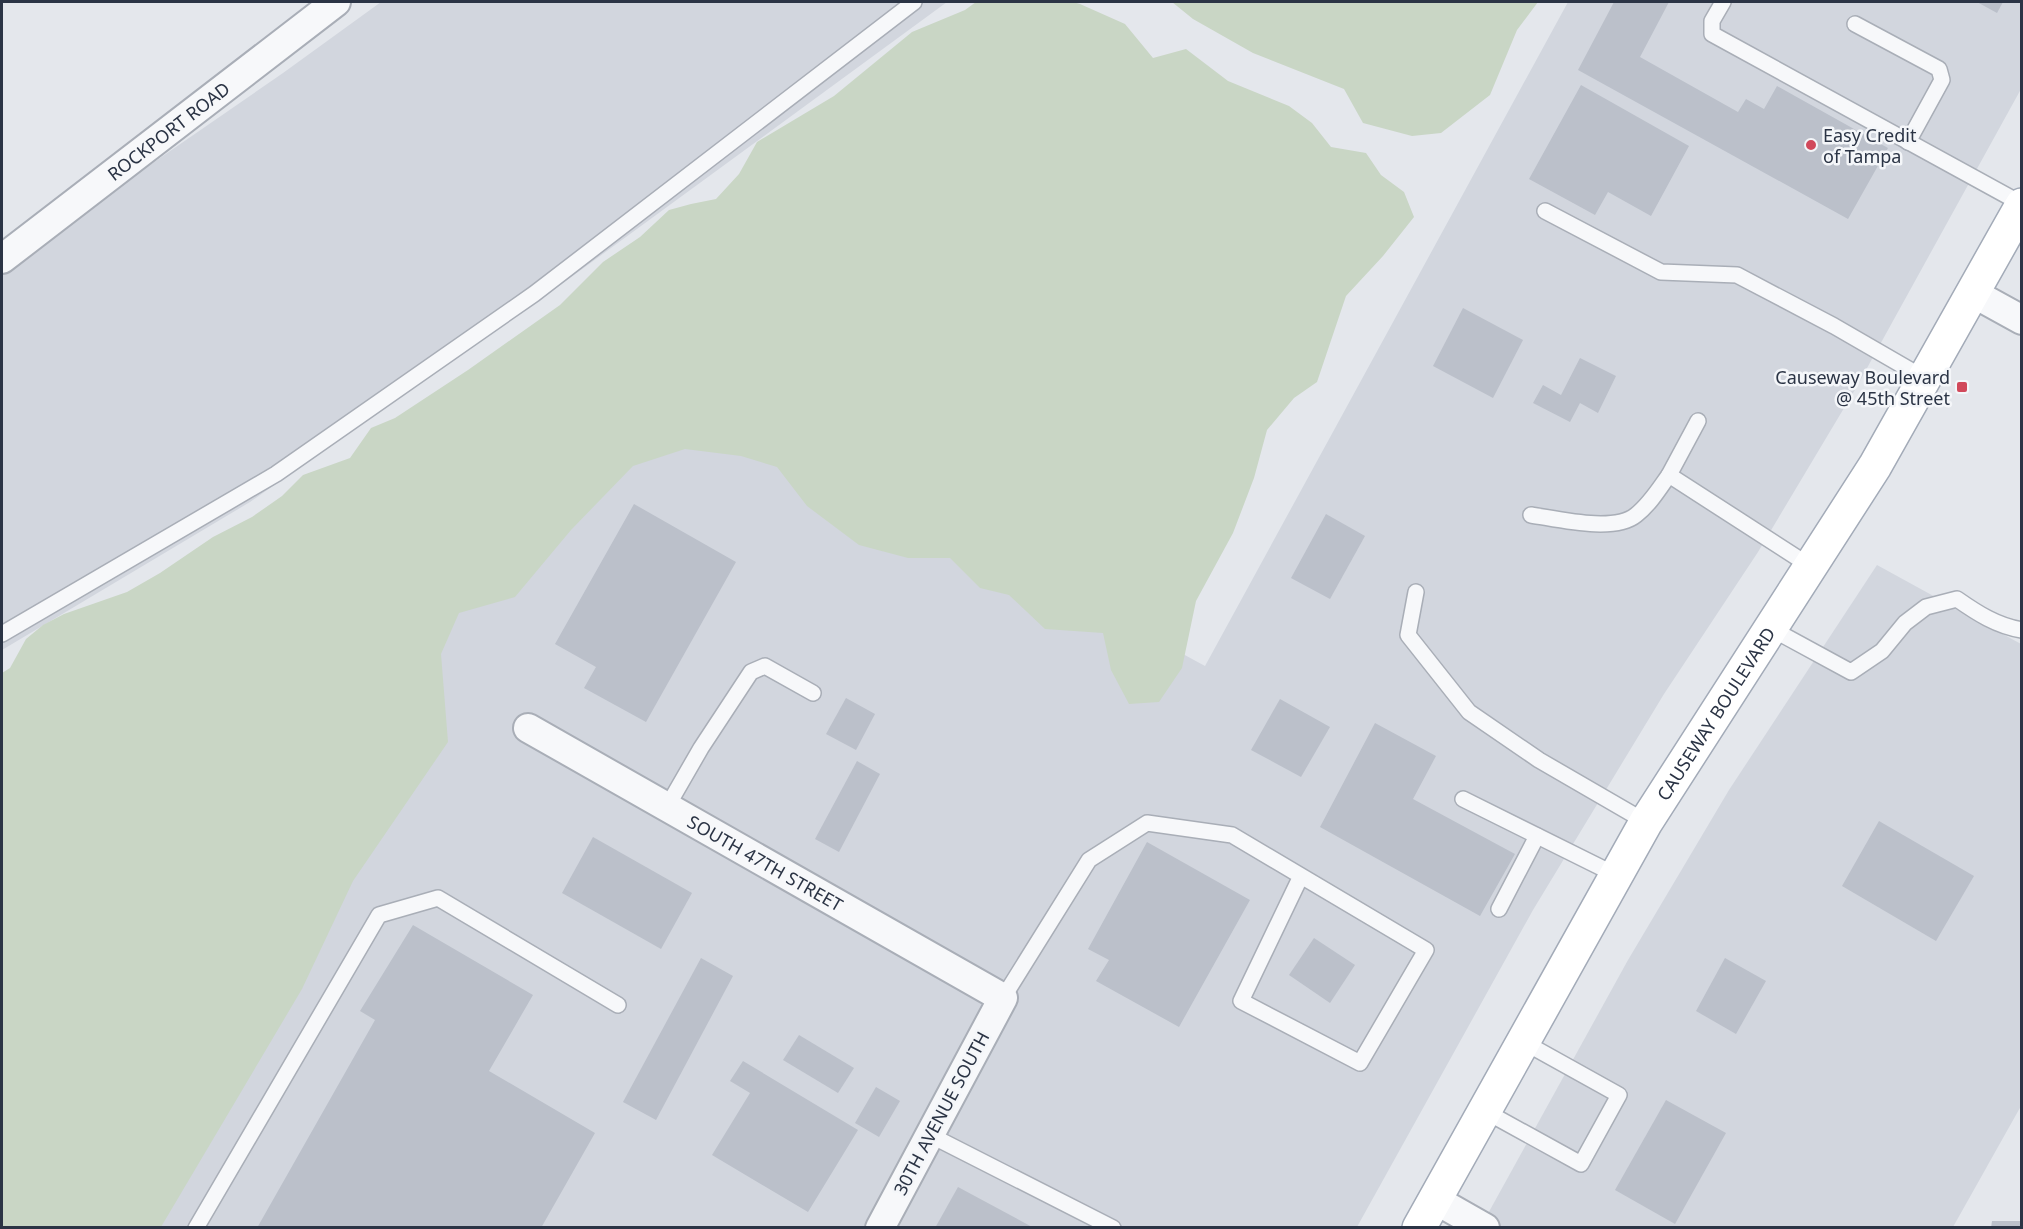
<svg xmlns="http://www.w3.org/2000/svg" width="2023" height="1229" font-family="'Noto Sans',sans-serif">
	<rect width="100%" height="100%" fill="#e4e7ec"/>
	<!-- built -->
	<g fill="#d2d6de">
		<polygon points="381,2 947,2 559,286 250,502 2,650 2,267 283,73"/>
		<polygon points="1568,2 2021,2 2021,89 1856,388 1758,552 1664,694 1533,910 1357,1227 128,1228 454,573 688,385 1205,666"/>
		<polygon points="1877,565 2021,644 2021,1106 1953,1227 1480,1228 1628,960 1729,790"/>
	</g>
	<!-- green -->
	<g fill="#c9d6c5">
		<polygon points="976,2 1073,2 1080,4 1125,24 1153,58 1186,49 1228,81 1289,106 1312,123 1331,147 1366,153 1381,175 1404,192 1414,217 1383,256 1346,296 1317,382 1294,398 1267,430 1254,478 1233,533 1196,601 1182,668 1159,702 1129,704 1111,670 1103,633 1045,629 1009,595 980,588 950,558 908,558 859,545 807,506 777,467 741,456 685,449 633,466 571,530 515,597 459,613 441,654 448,742 353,881 302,989 161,1227 2,1227 2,673 10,668 26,639 43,625 64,614 127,592 160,573 213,537 252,517 282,496 303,475 350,458 371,428 395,418 468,370 560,305 603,262 640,237 669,210 691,204 716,199 739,174 757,142 834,96 912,32 965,10"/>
		<polygon points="1172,2 1538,2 1517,30 1490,95 1441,133 1412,136 1363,123 1344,89 1253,53 1193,19"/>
	</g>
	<!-- building -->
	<g fill="#bbc0ca">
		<polygon points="1614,2 1669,2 1640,57 1738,112 1746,99 1764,109 1777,86 1888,148 1848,219 1578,70"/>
		<polygon points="1977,2 2003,2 1997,13"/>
		<polygon points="1581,85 1689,146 1651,216 1608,192 1595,215 1529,179"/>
		<polygon points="1463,308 1523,340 1493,398 1433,366"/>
		<polygon points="1580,358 1616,376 1598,413 1580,403 1570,422 1533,403 1543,385 1561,395"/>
		<polygon points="634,504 736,562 646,722 584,688 596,667 555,644"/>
		<polygon points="1326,514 1365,536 1330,599 1291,578"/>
		<polygon points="846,698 875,714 856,750 826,734"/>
		<polygon points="1280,699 1330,727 1301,777 1251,750"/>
		<polygon points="1375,723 1436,756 1413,799 1515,854 1480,916 1320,827"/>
		<polygon points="857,761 880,774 839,852 815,839"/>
		<polygon points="1879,821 1974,876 1936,941 1842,886"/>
		<polygon points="593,837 692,893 661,949 562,893"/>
		<polygon points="1147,842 1250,900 1179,1027 1096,981 1109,960 1088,949"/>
		<polygon points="413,925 533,995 489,1071 595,1133 541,1228 257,1228 375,1020 360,1011"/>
		<polygon points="1314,938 1355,965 1330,1003 1289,975"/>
		<polygon points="701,958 733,976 656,1120 623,1102"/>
		<polygon points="1725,958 1766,981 1736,1034 1696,1011"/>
		<polygon points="799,1035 854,1068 838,1093 783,1060"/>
		<polygon points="743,1061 858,1130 808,1212 712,1155 750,1093 730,1081"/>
		<polygon points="876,1087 900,1101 879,1137 855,1123"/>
		<polygon points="1666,1100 1726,1133 1675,1224 1615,1190"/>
		<polygon points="958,1187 1034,1228 935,1228"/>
		<polygon points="1992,1221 2022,1221 2022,1228 1991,1228"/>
	</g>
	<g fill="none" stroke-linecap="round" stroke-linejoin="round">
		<!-- service casing -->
		<g stroke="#a9aeb7" stroke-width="18">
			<g id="service">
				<polyline points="1723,2 1712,21 1712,34 2022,204"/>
				<polyline points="1855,24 1939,69 1942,80 1908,142"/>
				<polyline points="1545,211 1661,272 1737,275 1834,326 1924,378"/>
				<polyline points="1669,475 1698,421"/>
				<path d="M1531 515C1558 519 1614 533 1636 515 1650 504 1659 489 1669 475L1810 566"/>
				<polyline points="1416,592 1408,635 1469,712 1539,760 1646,822"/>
				<path d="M1770 628 1851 672 1882 651 1905 623 1926 607 1957 599C1977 613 1997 626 2022 630"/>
				<polyline points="2,634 276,474 534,294 914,2"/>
				<polyline points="1463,799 1616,875"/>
				<polyline points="667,807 701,748 751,672 765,666 813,693"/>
				<polyline points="1499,909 1537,836"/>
				<polyline points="1003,998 1089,860 1147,823 1232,835 1426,950 1360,1063 1241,1001 1301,876"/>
				<polyline points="1483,1110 1581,1164 1619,1095 1522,1041"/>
				<polyline points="930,1135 1113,1228"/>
				<polyline points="196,1228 379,915 438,898 618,1005"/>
			</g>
		</g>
		<!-- minor casing -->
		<g stroke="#a9aeb7" stroke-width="32">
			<g id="minor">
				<path id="s1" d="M2 259 336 2"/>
				<polyline points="1973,293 2022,320"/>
				<path id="s2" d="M528 728 1003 998 880 1228"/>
				<polyline points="1434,1199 1485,1228"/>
			</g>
		</g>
		<!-- primary casing -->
		<g stroke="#a3abb8" stroke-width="36">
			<g id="primary">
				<path id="s3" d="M1419 1228 1646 822 1875 466 2022 205"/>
			</g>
		</g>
		<!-- service -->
		<use href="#service" stroke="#f7f8fa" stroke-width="15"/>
		<!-- minor -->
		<use href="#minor" stroke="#f7f8fa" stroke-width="28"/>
		<!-- primary -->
		<use href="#primary" stroke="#fff" stroke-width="33"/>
	</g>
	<!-- markers -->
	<g fill="#d1495b" stroke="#f4f6f9" stroke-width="2">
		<circle cx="1811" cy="145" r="6"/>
		<rect x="1956" y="381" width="12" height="12" rx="3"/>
	</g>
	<g text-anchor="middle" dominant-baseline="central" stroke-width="5" stroke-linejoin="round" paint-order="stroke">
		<!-- street labels -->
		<g font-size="18" fill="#2b3445" stroke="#f4f6f9">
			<text stroke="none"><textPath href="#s1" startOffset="210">ROCKPORT ROAD</textPath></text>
			<text stroke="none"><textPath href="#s3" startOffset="594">CAUSEWAY BOULEVARD</textPath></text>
			<text stroke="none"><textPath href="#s2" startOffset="273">SOUTH 47TH STREET</textPath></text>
			<text transform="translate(941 1113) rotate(-62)">30TH AVENUE SOUTH</text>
		</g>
		<!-- poi labels -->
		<g font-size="18" fill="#2b3445" stroke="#f4f6f9" text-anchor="start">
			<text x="1823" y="135">Easy Credit<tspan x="1823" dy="21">of Tampa</tspan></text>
			<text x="1950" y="377" text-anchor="end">Causeway Boulevard<tspan x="1950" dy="21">@ 45th Street</tspan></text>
		</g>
	</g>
	<!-- border -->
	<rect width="2023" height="1229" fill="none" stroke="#2b3445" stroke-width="6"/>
</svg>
